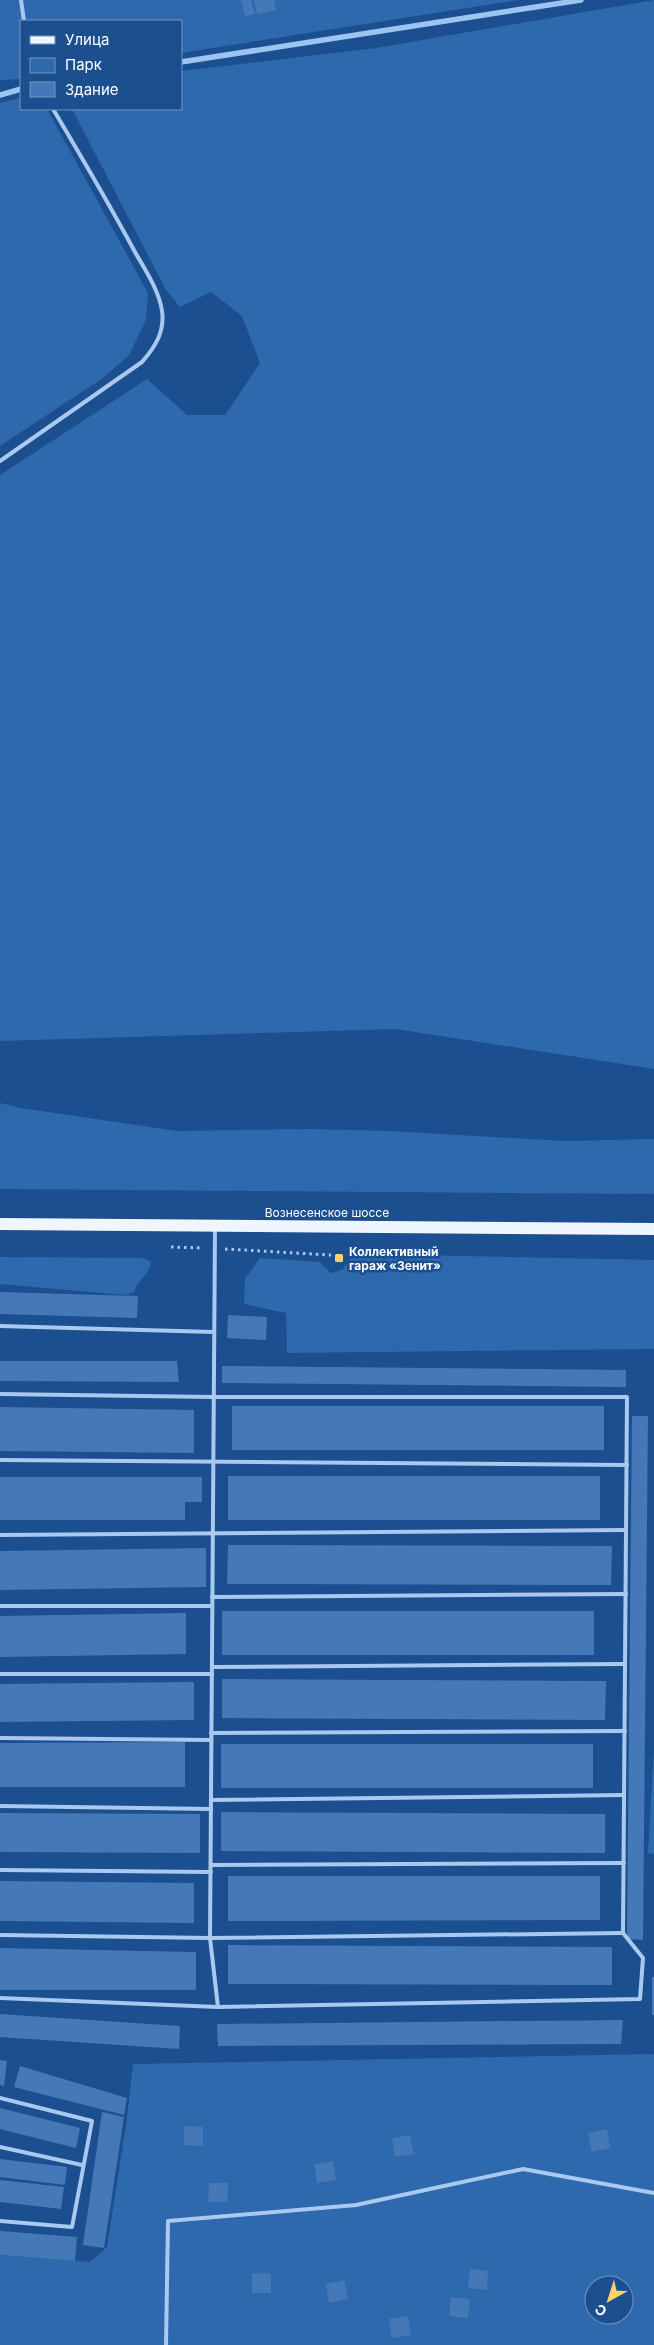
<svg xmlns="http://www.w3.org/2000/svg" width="654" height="2345" font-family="Inter,sans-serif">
	<rect width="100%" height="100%" fill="#1b4f8f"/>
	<!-- green -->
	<g fill="#2e69ad" fill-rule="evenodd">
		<polygon points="0,0 518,0 181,53 181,21 21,21 21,79 0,80"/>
		<polygon points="654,0 654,1069 396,1029 0,1041 0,475 147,379 187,415 225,415 260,363 242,316 211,292 180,307 166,290 72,109 181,109 181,71 376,48"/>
		<polygon points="21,98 21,109 47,109 148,293 146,320 129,355 103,378 0,446 0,103"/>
		<polygon points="0,1103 21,1108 177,1131 309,1129 390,1131 564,1141 654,1139 654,1194 0,1189"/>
		<polygon points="370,1254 654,1260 654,1349 287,1353 286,1313 244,1304 245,1279 260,1258 320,1262 331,1273 342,1270 350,1259"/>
		<path d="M0 1257 143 1258 151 1262C149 1275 138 1280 134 1292L125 1295 0 1284Z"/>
		<polygon points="654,1748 654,1854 648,1853"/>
		<path d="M654 2054V2345H0V2255L90 2262 107 2247 127 2118 133 2064ZM594 2285H624V2315H594Z"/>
	</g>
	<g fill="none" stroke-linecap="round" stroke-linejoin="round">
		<!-- stream -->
		<g stroke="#9cc4f0" stroke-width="5.5">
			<polyline points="181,62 581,0"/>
			<polyline points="0,95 21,89"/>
		</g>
	</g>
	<!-- building -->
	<g fill="#4478b7">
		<polygon points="241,0 251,0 255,14 245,16"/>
		<polygon points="254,0 274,0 276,10 257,14"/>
		<polygon points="0,1292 138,1296 137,1318 0,1314"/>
		<polygon points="228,1315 267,1317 266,1340 227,1338"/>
		<polygon points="0,1361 177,1361 179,1382 0,1381"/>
		<polygon points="222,1366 626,1370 626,1387 222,1383"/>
		<rect x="232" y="1406" width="372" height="44"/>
		<polygon points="0,1407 194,1410 194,1453 0,1451"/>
		<polygon points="632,1416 648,1416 643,1940 627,1939"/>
		<rect x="228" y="1476" width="372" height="44"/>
		<polygon points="0,1477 202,1477 202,1502 185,1502 185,1520 0,1520"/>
		<polygon points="228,1545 612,1546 611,1585 227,1584"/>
		<polygon points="206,1548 206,1587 0,1590 0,1551"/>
		<rect x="222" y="1611" width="372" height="44"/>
		<polygon points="186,1613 186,1654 0,1657 0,1616"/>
		<polygon points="222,1679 606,1681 605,1720 222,1718"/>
		<polygon points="194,1682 194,1720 0,1722 0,1684"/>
		<polygon points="185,1742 185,1787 0,1787 0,1743"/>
		<rect x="221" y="1744" width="372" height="44"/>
		<polygon points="221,1812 605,1814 605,1853 221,1851"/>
		<polygon points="0,1813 200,1814 200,1853 0,1852"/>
		<polygon points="228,1876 600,1876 600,1920 228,1921"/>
		<polygon points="0,1881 194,1883 194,1923 0,1921"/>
		<polygon points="228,1945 612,1947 612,1985 228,1984"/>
		<polygon points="0,1948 196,1952 196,1990 0,1990"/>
		<rect x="652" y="1977" width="2" height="38"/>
		<polygon points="0,2014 180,2026 179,2049 0,2037"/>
		<polygon points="623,2020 621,2044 218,2046 217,2024"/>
		<polygon points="0,2060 7,2061 4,2086 0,2085"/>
		<polygon points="20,2066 127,2098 124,2115 14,2087"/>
		<polygon points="0,2108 80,2128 76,2148 0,2129"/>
		<polygon points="102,2112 124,2117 104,2248 83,2245"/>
		<polygon points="184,2126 203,2127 203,2146 184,2145"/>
		<polygon points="607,2129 610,2148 592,2152 588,2133"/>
		<polygon points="410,2135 414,2154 395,2157 392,2138"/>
		<polygon points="0,2159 67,2167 65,2185 0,2177"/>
		<polygon points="333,2161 336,2180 317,2183 314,2164"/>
		<polygon points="0,2180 64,2187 61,2209 0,2202"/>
		<polygon points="209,2183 228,2183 227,2202 208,2202"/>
		<polygon points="0,2231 77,2237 75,2261 0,2255"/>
		<polygon points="470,2269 488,2271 487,2290 468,2288"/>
		<polygon points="252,2273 271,2274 271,2293 252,2293"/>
		<polygon points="344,2280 348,2299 329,2303 326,2284"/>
		<polygon points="451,2297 470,2299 468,2318 449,2316"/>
		<polygon points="408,2316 411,2335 392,2338 389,2319"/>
	</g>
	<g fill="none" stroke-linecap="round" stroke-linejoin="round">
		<!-- path -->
		<g stroke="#a9c9ee" stroke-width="3" stroke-dasharray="2.5 4" stroke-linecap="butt">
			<polyline points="171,1247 203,1248"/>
			<polyline points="225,1249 331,1255"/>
		</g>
		<!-- service -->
		<g stroke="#a9c9ee" stroke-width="4">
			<polyline points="21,0 24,21"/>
			<path d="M0 461 142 362C155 347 165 332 162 311 159 290 145 270 135 252 109 204 81 156 53 109"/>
			<polyline points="215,1228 210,1938 218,2007"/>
			<polyline points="0,1326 214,1332"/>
			<polyline points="0,1394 213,1397 627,1397 623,1933 643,1958 640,1999 218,2007 0,1998"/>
			<polyline points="0,1460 627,1465"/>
			<polyline points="0,1535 626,1530"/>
			<polyline points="212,1597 626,1594"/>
			<polyline points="0,1606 212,1606"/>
			<polyline points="212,1667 625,1664"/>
			<polyline points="0,1674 212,1674"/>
			<polyline points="211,1733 625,1731"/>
			<polyline points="0,1738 211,1740"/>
			<polyline points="211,1800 624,1795"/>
			<polyline points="0,1806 211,1809"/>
			<polyline points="211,1865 624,1863"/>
			<polyline points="0,1870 211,1872"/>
			<polyline points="0,1935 210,1938 623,1933"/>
			<polyline points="0,2098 92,2121 72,2227 0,2221"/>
			<polyline points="0,2147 82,2165"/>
			<polyline points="166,2345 168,2221 356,2205 523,2169 654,2193"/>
		</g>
		<!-- primary -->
		<polyline stroke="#f0f6ff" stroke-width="12" points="0,1224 654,1229"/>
	</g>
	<!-- markers -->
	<rect fill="#ffd166" stroke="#1b4f8f" stroke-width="2" x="334" y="1253" width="10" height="10" rx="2.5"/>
	<g text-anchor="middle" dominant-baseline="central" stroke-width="5" stroke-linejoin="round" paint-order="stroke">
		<!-- street labels -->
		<g font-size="12" fill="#fff" stroke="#1b4f8f">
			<text x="327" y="1212">Вознесенское шоссе</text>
		</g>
		<!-- poi labels -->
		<g font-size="12" font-weight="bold" fill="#fff" stroke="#1b4f8f" text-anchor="start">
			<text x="349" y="1251">Коллективный<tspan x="349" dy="14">гараж «Зенит»</tspan></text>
		</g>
	</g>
	<!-- legend -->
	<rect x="20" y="20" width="162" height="90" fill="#1b4f8f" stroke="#7695bc"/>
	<rect x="30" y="36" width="25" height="8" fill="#f0f6ff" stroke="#7695bc"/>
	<text x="65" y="45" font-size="15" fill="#ffffff">Улица</text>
	<rect x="30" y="58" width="25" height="15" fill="#2e69ad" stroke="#7695bc"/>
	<text x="65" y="70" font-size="15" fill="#ffffff">Парк</text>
	<rect x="30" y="82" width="25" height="15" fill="#4478b7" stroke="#7695bc"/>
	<text x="65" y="95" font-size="15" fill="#ffffff">Здание</text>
	<!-- north arrow -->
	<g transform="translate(609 2300) rotate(219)"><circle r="24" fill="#1b4f8f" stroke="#7695bc"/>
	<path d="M0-4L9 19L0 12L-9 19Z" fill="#ffd166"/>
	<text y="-8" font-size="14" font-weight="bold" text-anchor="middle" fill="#ffffff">С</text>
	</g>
</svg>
